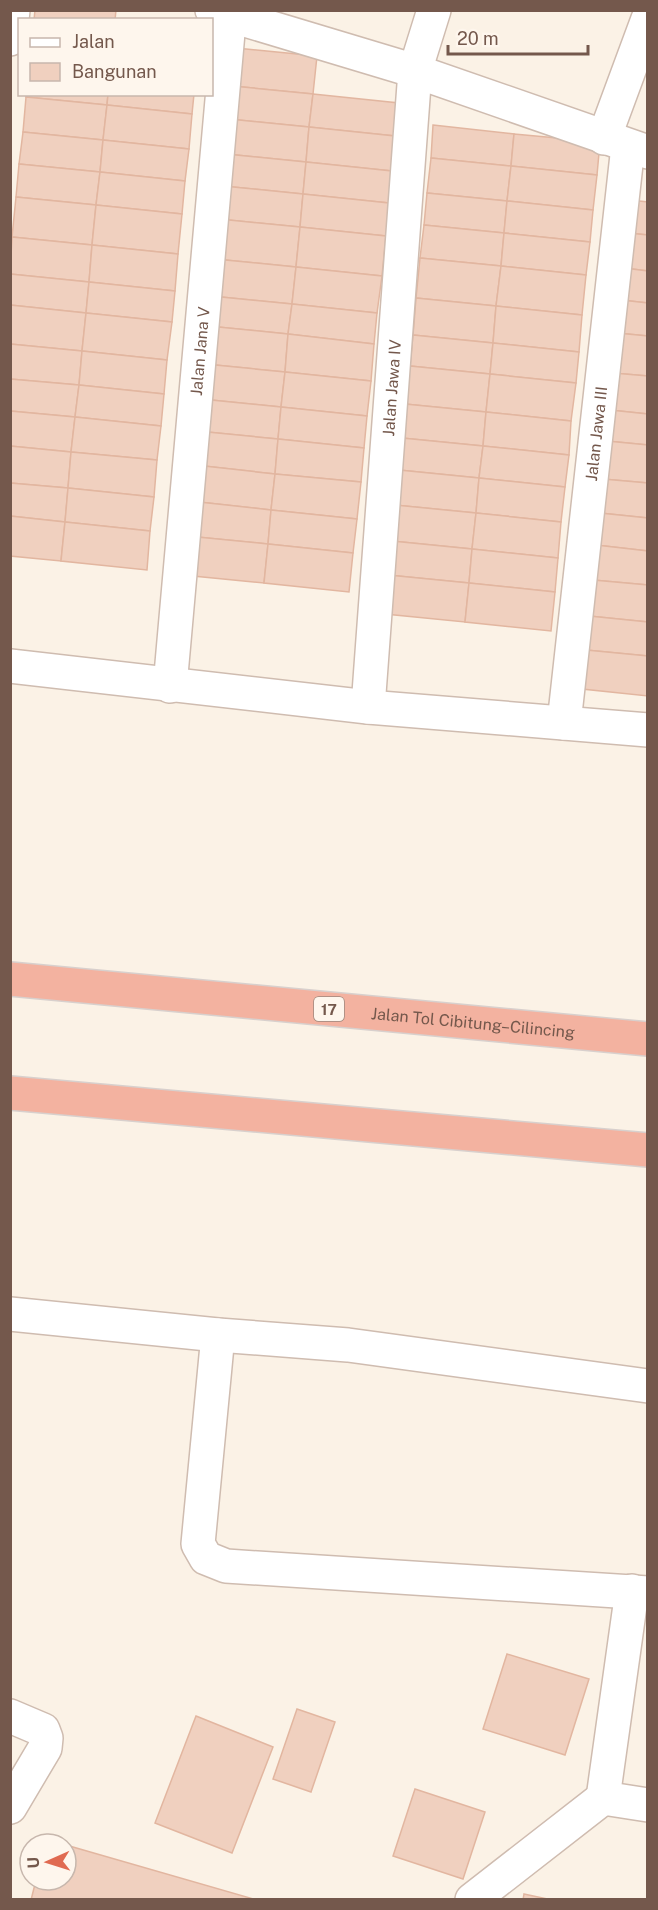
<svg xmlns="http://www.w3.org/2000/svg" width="658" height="1910" font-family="'Public Sans',sans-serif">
	<rect width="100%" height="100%" fill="#fbf2e6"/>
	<!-- building -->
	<g fill="#f0d0bf" stroke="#e2b6a0" stroke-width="1.5">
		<polygon points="35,10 116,10 115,20 34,20"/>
		<polygon points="236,48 317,56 313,94 232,86"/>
		<polygon points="232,86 313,94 309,127 229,119"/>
		<polygon points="27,94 108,94 107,105 26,97"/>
		<polygon points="108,94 194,94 192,114 107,105"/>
		<polygon points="313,94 399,103 395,136 309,127"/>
		<polygon points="26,97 107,105 103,140 23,132"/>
		<polygon points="107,105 192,114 189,149 103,140"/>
		<polygon points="229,119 309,127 306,162 226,154"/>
		<polygon points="433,125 514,134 511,166 431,158"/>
		<polygon points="309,127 395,136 392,171 306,162"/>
		<polygon points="23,132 103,140 100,172 19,164"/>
		<polygon points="514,134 600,142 597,175 511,166"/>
		<polygon points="103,140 189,149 185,181 100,172"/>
		<polygon points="226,154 306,162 303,194 223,186"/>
		<polygon points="431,158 511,166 507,201 427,193"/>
		<polygon points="306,162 392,171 389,203 303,194"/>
		<polygon points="19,164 100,172 96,205 16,197"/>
		<polygon points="511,166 597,175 593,210 507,201"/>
		<polygon points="100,172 185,181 182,214 96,205"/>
		<polygon points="223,186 303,194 300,227 219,219"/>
		<polygon points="427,193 507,201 504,233 424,225"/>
		<polygon points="303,194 389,203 386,236 300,227"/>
		<polygon points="16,197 96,205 92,245 12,237"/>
		<polygon points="630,200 648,202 648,235 628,233"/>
		<polygon points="507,201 593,210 590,242 504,233"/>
		<polygon points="96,205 182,214 178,254 92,245"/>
		<polygon points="219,219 300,227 296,267 215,259"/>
		<polygon points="424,225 504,233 501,266 420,258"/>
		<polygon points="300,227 386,236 382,276 296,267"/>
		<polygon points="504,233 590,242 586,275 501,266"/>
		<polygon points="628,233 648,235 648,271 624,268"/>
		<polygon points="12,237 92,245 89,282 10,274"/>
		<polygon points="92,245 178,254 175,291 89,282"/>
		<polygon points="420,258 501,266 496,306 416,298"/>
		<polygon points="215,259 296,267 292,304 211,296"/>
		<polygon points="501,266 586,275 582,315 496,306"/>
		<polygon points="296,267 382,276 377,313 292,304"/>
		<polygon points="624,268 648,271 648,303 621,300"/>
		<polygon points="10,274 89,282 86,313 10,305"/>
		<polygon points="89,282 175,291 172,322 86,313"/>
		<polygon points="211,296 292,304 288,334 208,326"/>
		<polygon points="416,298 496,306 493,343 413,335"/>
		<polygon points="621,300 648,303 648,336 617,333"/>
		<polygon points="292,304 377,313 374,344 288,334"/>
		<polygon points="10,305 86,313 82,351 10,344"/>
		<polygon points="496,306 582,315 579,352 493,343"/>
		<polygon points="86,313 172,322 167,360 82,351"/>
		<polygon points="208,326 288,334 285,372 205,364"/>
		<polygon points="617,333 648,336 648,376 613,373"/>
		<polygon points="288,334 374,344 371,381 285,372"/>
		<polygon points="413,335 493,343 490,374 410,366"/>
		<polygon points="493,343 579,352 576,383 490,374"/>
		<polygon points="10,344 82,351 79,385 10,379"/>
		<polygon points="82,351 167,360 164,394 79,385"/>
		<polygon points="205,364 285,372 281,407 201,399"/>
		<polygon points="410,366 490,374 486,412 405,404"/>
		<polygon points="285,372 371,381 367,416 281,407"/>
		<polygon points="613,373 648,376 648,414 610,410"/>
		<polygon points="490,374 576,383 571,421 486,412"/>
		<polygon points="10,379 79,385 75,417 10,411"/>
		<polygon points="79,385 164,394 161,426 75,417"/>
		<polygon points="201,399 281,407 278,439 197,431"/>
		<polygon points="405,404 486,412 483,446 402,438"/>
		<polygon points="281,407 367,416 364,448 278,439"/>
		<polygon points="610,410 648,414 648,445 607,441"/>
		<polygon points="10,411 75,417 71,452 10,446"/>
		<polygon points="486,412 571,421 569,455 483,446"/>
		<polygon points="75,417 161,426 157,460 71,452"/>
		<polygon points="197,431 278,439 275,474 195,465"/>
		<polygon points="402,438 483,446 479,478 399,470"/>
		<polygon points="278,439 364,448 361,482 275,474"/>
		<polygon points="607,441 648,445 648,483 603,479"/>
		<polygon points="10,446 71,452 68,488 10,483"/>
		<polygon points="483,446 569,455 565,487 479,478"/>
		<polygon points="71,452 157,460 154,497 68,488"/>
		<polygon points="195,465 275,474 271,510 190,501"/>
		<polygon points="399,470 479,478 476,513 395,505"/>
		<polygon points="275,474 361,482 357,519 271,510"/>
		<polygon points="479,478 565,487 561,522 476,513"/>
		<polygon points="603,479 648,483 648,518 600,513"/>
		<polygon points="10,483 68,488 65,522 10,516"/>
		<polygon points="68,488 154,497 150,531 65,522"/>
		<polygon points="190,501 271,510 268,544 187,536"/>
		<polygon points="395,505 476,513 472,549 392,541"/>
		<polygon points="271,510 357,519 353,553 268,544"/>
		<polygon points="476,513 561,522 558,558 472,549"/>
		<polygon points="600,513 648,518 648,551 596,545"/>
		<polygon points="10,516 65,522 61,561 10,556"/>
		<polygon points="65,522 150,531 147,570 61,561"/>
		<polygon points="187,536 268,544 264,583 183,575"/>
		<polygon points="392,541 472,549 469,583 388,575"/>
		<polygon points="268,544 353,553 349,592 264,583"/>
		<polygon points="596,545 648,551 648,585 593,580"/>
		<polygon points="472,549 558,558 555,592 469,583"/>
		<polygon points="388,575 469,583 465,622 385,614"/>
		<polygon points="593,580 648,585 648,622 589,616"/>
		<polygon points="469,583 555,592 551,631 465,622"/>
		<polygon points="589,616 648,622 648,656 586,650"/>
		<polygon points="586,650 648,656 648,696 582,689"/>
		<polygon points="507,1654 589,1679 565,1755 483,1729"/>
		<polygon points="297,1709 335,1722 311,1792 273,1779"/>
		<polygon points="196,1716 273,1747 232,1853 155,1823"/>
		<polygon points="415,1789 485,1812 463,1879 393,1856"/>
		<polygon points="66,1845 257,1900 31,1900 36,1880 66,1880"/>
		<polygon points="524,1894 552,1900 523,1900"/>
	</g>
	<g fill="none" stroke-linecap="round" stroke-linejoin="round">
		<!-- minor casing -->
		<g stroke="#cfbcb0" stroke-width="36">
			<g id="minor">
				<polyline points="212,10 415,71 648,152"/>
				<polyline points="10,39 13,10"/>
				<polyline points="604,138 648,19"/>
				<polyline points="10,666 368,707 648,730"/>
				<path id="s1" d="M170 686 230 10"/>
				<path id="s2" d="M368 707 415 71 434 10"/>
				<path id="s3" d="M564 723 628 146"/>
				<polyline points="10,1314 218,1335 348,1345 648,1386"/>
				<polyline points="218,1335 198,1544 206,1558 226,1566 648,1593"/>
				<polyline points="632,1591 603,1798 648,1805"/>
				<polyline points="10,1716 43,1730 46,1738 45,1748 10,1807"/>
				<polyline points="472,1900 603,1798"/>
			</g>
		</g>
		<!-- highway casing -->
		<g stroke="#d8d0cd" stroke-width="36">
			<g id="highway">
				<path id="s4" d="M10 979 648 1039"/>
				<polyline points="10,1093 648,1150"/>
			</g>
		</g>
		<!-- minor -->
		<use href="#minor" stroke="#fff" stroke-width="33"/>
		<!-- highway -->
		<use href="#highway" stroke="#f3b2a0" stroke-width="33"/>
	</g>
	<g text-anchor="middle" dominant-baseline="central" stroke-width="6" stroke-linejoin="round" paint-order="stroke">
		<!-- shield labels -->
		<rect fill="#fef6ed" stroke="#9d877c" stroke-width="1.5" x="314" y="997" width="30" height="24" rx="4.5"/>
		<g font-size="15" font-weight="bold" fill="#74584c">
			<text x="329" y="1009">17</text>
		</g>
		<!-- street labels -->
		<g font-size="16" fill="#74584c" stroke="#fef6ed">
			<text stroke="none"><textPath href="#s1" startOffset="336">Jalan Jana V</textPath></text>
			<text stroke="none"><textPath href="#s2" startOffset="320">Jalan Jawa IV</textPath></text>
			<text stroke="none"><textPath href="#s3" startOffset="291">Jalan Jawa III</textPath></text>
			<text stroke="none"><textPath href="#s4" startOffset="465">Jalan Tol Cibitung–Cilincing</textPath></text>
		</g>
	</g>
	<!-- border -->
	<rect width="658" height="1910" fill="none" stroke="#74584c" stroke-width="24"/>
	<!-- legend -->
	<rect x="18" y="18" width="195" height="78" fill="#fef6ed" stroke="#c7b7ad" stroke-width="1.5"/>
	<rect x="30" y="38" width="30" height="9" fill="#ffffff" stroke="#c7b7ad" stroke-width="1.5"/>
	<text x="72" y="48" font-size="18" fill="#74584c">Jalan</text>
	<rect x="30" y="63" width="30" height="18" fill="#f0d0bf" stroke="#c7b7ad" stroke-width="1.5"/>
	<text x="72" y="78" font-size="18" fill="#74584c">Bangunan</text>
	<!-- north arrow -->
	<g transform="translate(48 1862) rotate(267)"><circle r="28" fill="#fef6ed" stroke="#c7b7ad" stroke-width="1.5"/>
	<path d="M0-4.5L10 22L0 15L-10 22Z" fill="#e06a51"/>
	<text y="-9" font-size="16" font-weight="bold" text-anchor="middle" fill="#74584c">U</text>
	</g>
	<!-- scale -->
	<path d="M448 45v9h140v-9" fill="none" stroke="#74584c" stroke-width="3"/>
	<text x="457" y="45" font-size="18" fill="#74584c" stroke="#fef6ed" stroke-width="4.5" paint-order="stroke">20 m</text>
</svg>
